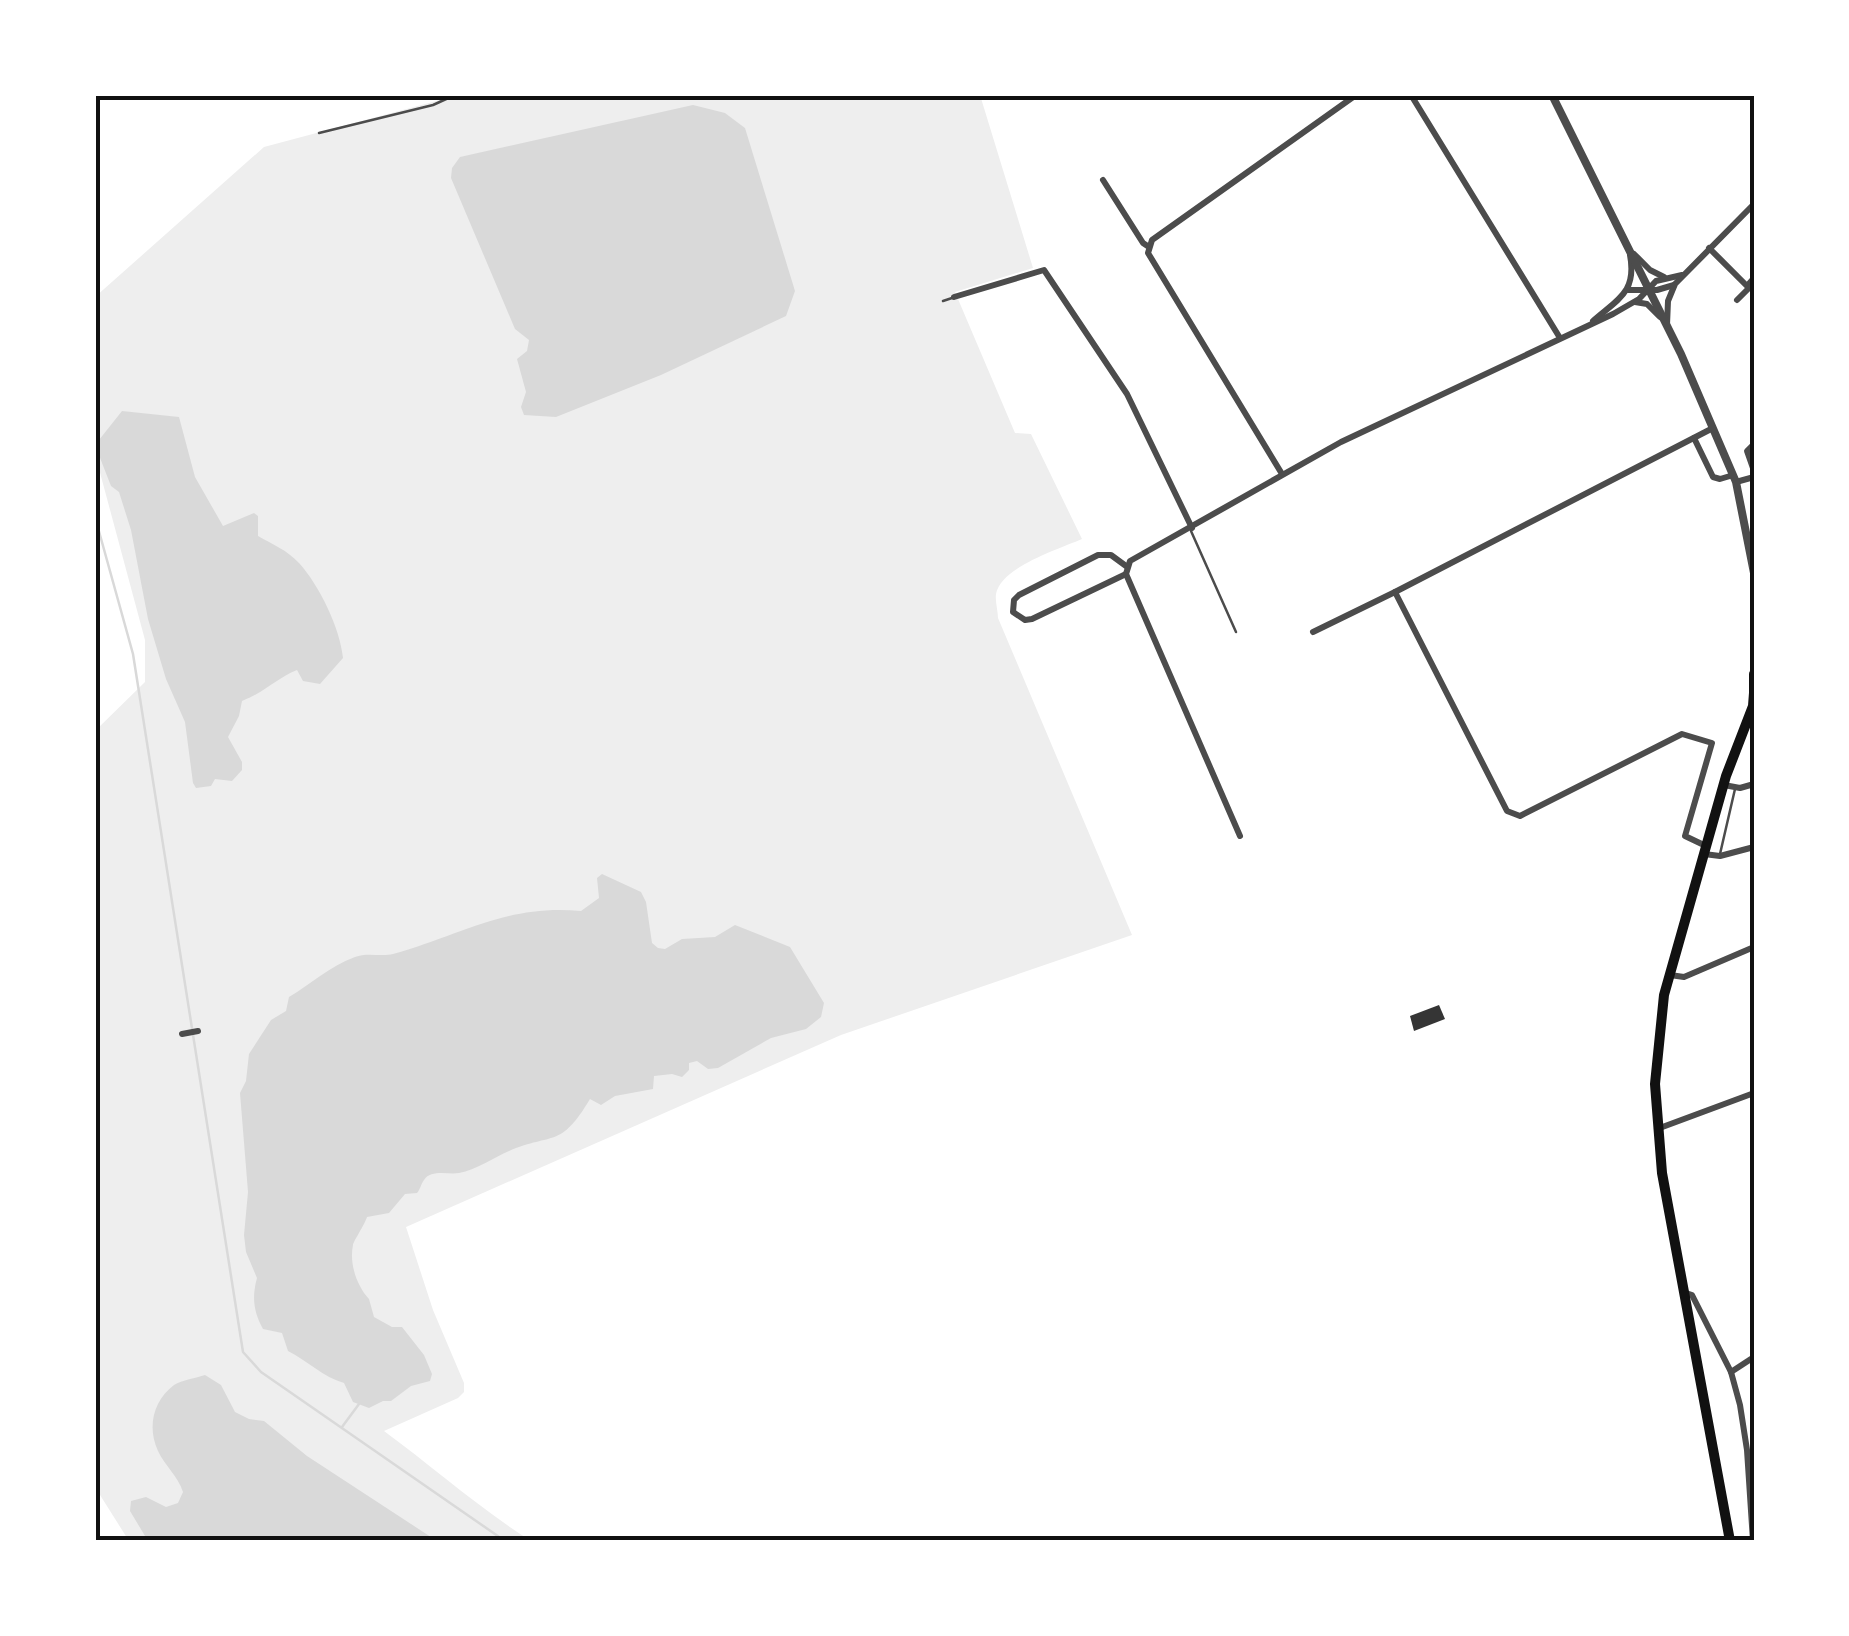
<svg xmlns="http://www.w3.org/2000/svg" width="1849" height="1636" font-family="Montserrat,sans-serif">
	<rect width="100%" height="100%" fill="#fff"/>
	<!-- green -->
	<path fill="#eee" d="M459 95H980L1033 268 955 292 1015 433 1031 434 1082 539C1059 549 1001 567 996 594 995 601 998 611 998 618L1132 935 841 1035 406 1227 433 1310 464 1383V1392L458 1398 384 1431C433 1467 479 1508 531 1541H129L95 1487V731L145 682V640L95 454V297L264 147Z"/>
	<!-- water -->
	<g fill="#d9d9d9">
		<polygon points="693,105 725,113 745,128 795,291 786,316 661,375 556,417 524,415 521,407 526,392 517,359 527,351 529,340 515,329 451,178 452,168 460,157"/>
		<path d="M122 411 179 417 195 477 223 526 254 513 258 516V536C272 544 287 550 299 563 319 585 340 628 343 658L320 684 303 681 297 670C277 678 265 692 242 701L239 716 228 737 242 762V770L232 781 215 779 211 786 196 788 193 783 185 722 166 679 148 619 131 530 119 492 111 486 95 445Z"/>
		<path d="M602 874 641 892 646 902 652 943 658 948 665 949 682 939 715 937 735 925 790 947 824 1003 821 1017 806 1029 771 1038 718 1068 708 1069 697 1061 689 1063V1070L682 1077 672 1074 654 1076 653 1089 615 1096 601 1105 590 1099C560 1149 554 1132 509 1151 493 1158 476 1170 459 1173 449 1175 431 1169 424 1180 421 1184 420 1190 417 1193L405 1194 389 1213 367 1217C365 1224 353 1242 353 1245 349 1264 357 1286 369 1299L374 1317 392 1327H402L424 1355 432 1374 430 1381 411 1386 391 1401H383L369 1408 353 1402 344 1383C323 1377 308 1361 288 1351L282 1333 263 1329C253 1311 252 1296 257 1278L246 1252 244 1235 248 1192 240 1093 246 1081 249 1054 271 1020 286 1011 289 997C311 984 330 966 355 957 367 952 381 957 393 954 462 935 506 904 581 911L599 898 597 878Z"/>
		<path d="M205 1375 221 1385 235 1412 249 1419 264 1421 307 1456 437 1541H148L130 1511 131 1501 146 1497 166 1507 178 1503 183 1492C178 1476 165 1466 158 1451 147 1427 153 1401 174 1385 182 1380 196 1378 205 1375Z"/>
	</g>
	<g fill="none" stroke-linecap="round" stroke-linejoin="round">
		<!-- stream -->
		<g stroke="#d9d9d9" stroke-width="2.5">
			<polyline points="95,517 133,654 243,1352 261,1372 505,1541"/>
			<polyline points="342,1427 359,1404"/>
		</g>
	</g>
	<!-- building -->
	<polygon fill="#353535" points="1439,1005 1445,1019 1414,1031 1410,1016"/>
	<g fill="none" stroke-linecap="round" stroke-linejoin="round">
		<!-- service -->
		<g stroke="#4c4c4c" stroke-width="2.5">
			<polyline points="319,133 433,105 455,95"/>
			<polyline points="943,301 952,298"/>
			<polyline points="1191,531 1236,632"/>
			<polyline points="1720,854 1735,789"/>
		</g>
		<!-- minor -->
		<g stroke="#4c4c4c" stroke-width="6">
			<polyline points="1411,95 1560,338"/>
			<polyline points="1103,180 1143,243 1149,247"/>
			<polyline points="1709,248 1747,286 1754,278"/>
			<polyline points="1634,254 1650,270 1664,277"/>
			<polyline points="1628,290 1657,290 1674,285"/>
			<polyline points="954,297 1044,270 1127,394 1192,528"/>
			<polyline points="1737,300 1749,288"/>
			<polyline points="1635,302 1647,304 1660,317"/>
			<path d="M1593 321C1618 299 1637 292 1630 255"/>
			<polyline points="1667,325 1668,301 1675,284 1754,204"/>
			<polyline points="1694,438 1713,477 1720,479 1730,476"/>
			<polyline points="1754,444 1747,451 1754,471"/>
			<polyline points="1282,474 1148,253 1152,240 1356,95"/>
			<polyline points="1736,482 1754,477"/>
			<polyline points="1126,574 1032,619 1025,620 1013,612 1014,600 1019,595 1098,555 1111,555 1126,566"/>
			<polyline points="1313,632 1395,592"/>
			<polyline points="1724,785 1740,788 1754,784"/>
			<polyline points="1240,836 1126,574 1130,561 1341,442 1613,314 1639,299 1656,281 1682,275"/>
			<polyline points="1706,846 1685,836 1712,743 1682,734 1520,816 1507,811 1395,592 1713,428"/>
			<polyline points="1704,854 1720,856 1754,847"/>
			<polyline points="1670,975 1684,977 1754,947"/>
			<polyline points="182,1034 198,1031"/>
			<polyline points="1657,1129 1754,1093"/>
			<polyline points="1683,1292 1692,1295 1731,1372 1740,1405 1747,1450 1753,1541"/>
			<polyline points="1731,1372 1754,1357"/>
		</g>
		<!-- tertiary -->
		<polyline stroke="#4c4c4c" stroke-width="8" points="1552,95 1681,354 1736,482 1754,573"/>
		<!-- primary -->
		<g stroke="#111" stroke-width="10">
			<polyline points="1754,674 1754,693"/>
			<polyline points="1730,1541 1662,1173 1655,1084 1664,995 1726,776 1753,706 1754,693"/>
		</g>
	</g>
	<!-- border -->
	<rect width="1849" height="1636" fill="none" stroke="#ffffff" stroke-width="195"/>
	<rect x="98" y="98" width="1654" height="1440" fill="none" stroke="#111" stroke-width="4"/>
</svg>
